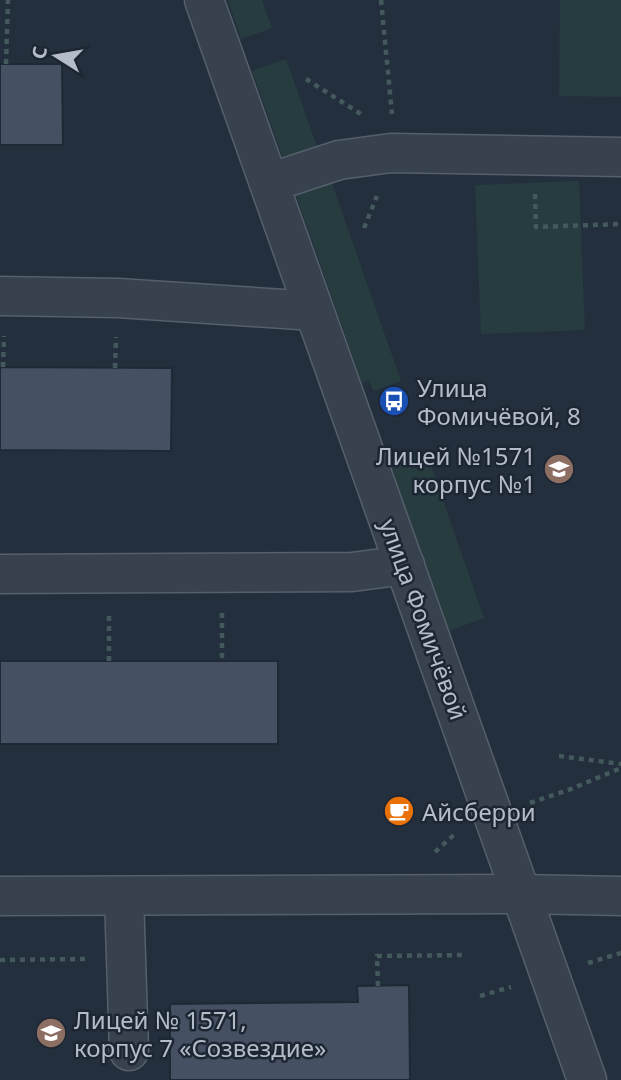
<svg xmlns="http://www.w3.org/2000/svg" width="621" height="1080" font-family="'Noto Sans',sans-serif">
	<rect width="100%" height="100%" fill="#242f3e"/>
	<!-- green -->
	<g fill="#263c3f">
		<polygon points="228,0 262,0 272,28 241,39"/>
		<polygon points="560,0 621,0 621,97 559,96"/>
		<polygon points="286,59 319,152 285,164 252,71"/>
		<polygon points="579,181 585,330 481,334 475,185"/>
		<polygon points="332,183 401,381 373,391 369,380 362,383 296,195"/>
		<polygon points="426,451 484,618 449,631 390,463"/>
	</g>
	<!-- building -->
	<g fill="#455162" stroke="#1f2835" stroke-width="2">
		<polygon points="0,64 62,64 63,145 0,145"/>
		<polygon points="0,367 172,368 171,451 0,450"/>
		<rect x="0" y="661" width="278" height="83"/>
		<polygon points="409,985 410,1080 170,1080 170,1004 358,1002 357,986"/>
	</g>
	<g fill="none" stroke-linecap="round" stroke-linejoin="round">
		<!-- minor casing -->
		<g stroke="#565f6c" stroke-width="41">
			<g id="minor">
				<polyline points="204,0 587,1080"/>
				<polyline points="269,183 339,160 391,153 621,157"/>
				<polyline points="0,296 118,298 314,311"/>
				<polyline points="0,574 352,572 405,565"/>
				<polyline points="0,896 520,894 621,896"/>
				<polyline points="124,896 129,1051"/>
			</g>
		</g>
		<!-- path -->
		<g stroke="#44595c" stroke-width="4.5" stroke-dasharray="5 5" stroke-linecap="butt">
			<polyline points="381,0 392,114"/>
			<polyline points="6,64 8,0"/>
			<polyline points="306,79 364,116"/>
			<polyline points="535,194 536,227 621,224"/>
			<polyline points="364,228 377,196"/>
			<polyline points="3,367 4,336"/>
			<polyline points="115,368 116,337"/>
			<polyline points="222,613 222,661"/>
			<polyline points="109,661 109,613"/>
			<polyline points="559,756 621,764"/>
			<polyline points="530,803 571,789 621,768"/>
			<polyline points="435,852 457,832"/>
			<polyline points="0,960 86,959"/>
			<polyline points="588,963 621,953"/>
			<polyline points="378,986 377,956 467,955"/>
			<polyline points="480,996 511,987"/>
		</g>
		<!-- minor -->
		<use href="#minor" stroke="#38414e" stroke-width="38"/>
	</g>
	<!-- icons -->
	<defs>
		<g id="bus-disc" transform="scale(1.575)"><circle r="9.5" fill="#1a4fb4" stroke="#1d2633"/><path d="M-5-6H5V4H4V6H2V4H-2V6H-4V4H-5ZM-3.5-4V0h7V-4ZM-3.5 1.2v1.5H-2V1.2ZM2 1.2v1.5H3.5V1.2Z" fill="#fff"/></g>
		<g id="school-disc" transform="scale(1.575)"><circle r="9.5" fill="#8d6e63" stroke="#1d2633"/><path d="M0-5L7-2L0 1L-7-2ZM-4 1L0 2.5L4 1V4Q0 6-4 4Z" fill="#fff"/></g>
		<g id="cafe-disc" transform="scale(1.575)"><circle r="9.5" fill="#e8710a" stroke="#1d2633"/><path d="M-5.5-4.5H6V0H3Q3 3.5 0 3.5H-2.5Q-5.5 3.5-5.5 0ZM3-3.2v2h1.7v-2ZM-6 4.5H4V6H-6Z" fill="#fff"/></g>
	</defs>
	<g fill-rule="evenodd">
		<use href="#bus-disc" x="394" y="401"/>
		<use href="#school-disc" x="559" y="469"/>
		<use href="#cafe-disc" x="399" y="811"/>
		<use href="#school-disc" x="51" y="1033"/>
	</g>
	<g text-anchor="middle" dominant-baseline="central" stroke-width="5" stroke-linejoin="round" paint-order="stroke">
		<!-- poi labels -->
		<g font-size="24" fill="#b4bcc9" stroke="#1d2633" text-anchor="start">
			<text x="417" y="387">Улица<tspan x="417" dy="28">Фомичёвой, 8</tspan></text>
			<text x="536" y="455" text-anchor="end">Лицей №1571<tspan x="536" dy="28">корпус №1</tspan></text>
			<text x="422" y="811">Айсберри</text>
			<text x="74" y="1019">Лицей № 1571,<tspan x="74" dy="28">корпус 7 «Созвездие»</tspan></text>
		</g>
		<!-- street labels -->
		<g font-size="24" fill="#b4bcc9" stroke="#1d2633">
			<text transform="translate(424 619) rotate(70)">улица Фомичёвой</text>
		</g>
	</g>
	<!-- north arrow -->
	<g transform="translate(56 56) rotate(281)" stroke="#1d2633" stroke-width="5" paint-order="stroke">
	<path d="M0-5L12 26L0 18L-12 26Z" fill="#b4bcc9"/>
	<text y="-10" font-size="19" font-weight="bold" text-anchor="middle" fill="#b4bcc9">С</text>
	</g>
</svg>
